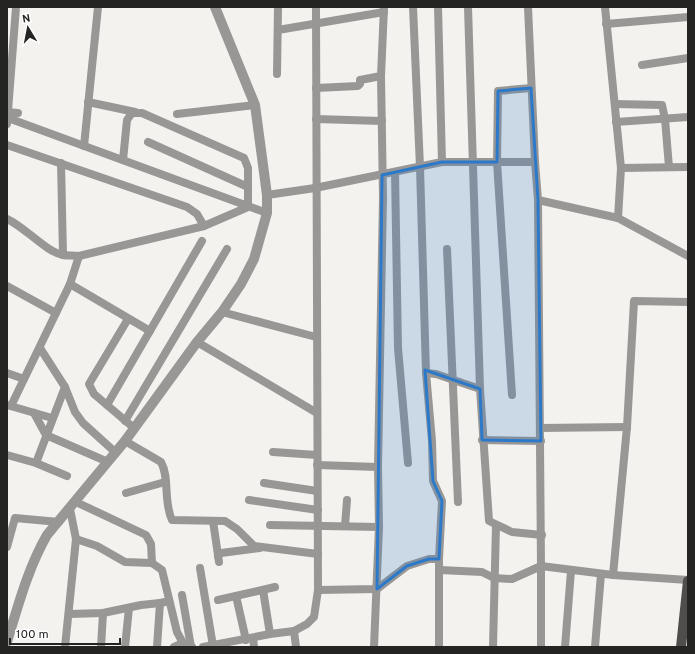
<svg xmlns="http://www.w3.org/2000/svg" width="695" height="654" font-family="Overpass,sans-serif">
	<rect width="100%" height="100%" fill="#f3f2ee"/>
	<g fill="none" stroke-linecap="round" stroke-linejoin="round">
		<!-- minor -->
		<g stroke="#989796" stroke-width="8">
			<polyline points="413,7 420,167 426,373 432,441 433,481 442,501 439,559 439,647"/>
			<polyline points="438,7 442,162"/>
			<polyline points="468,7 480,389"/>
			<polyline points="528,7 535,162"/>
			<polyline points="605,7 621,168 618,218"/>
			<polyline points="606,24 688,17"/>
			<polyline points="278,30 384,12"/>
			<polyline points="642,65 688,58"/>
			<polyline points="277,74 278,7"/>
			<polyline points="316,88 358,86 360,84 360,80 381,76"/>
			<polyline points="88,102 135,112"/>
			<polyline points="615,104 662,105 665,119 669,167"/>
			<polyline points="7,112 18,113"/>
			<polyline points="177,114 255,105"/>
			<polyline points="8,118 267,213"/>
			<polyline points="316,119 382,121"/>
			<polyline points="616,122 688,117"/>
			<polyline points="7,124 16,7"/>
			<polyline points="148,142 248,187"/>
			<polyline points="7,145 187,207 197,214 204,226"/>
			<polyline points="84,146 98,7"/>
			<polyline points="61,163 63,255"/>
			<polyline points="621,168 688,167"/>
			<polyline points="395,172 398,348 408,463"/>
			<polyline points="267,195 315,188 442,162 535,162 538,200 618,218 688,256"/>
			<polyline points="538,200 541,566 613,575 688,580"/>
			<path d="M7 219C25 227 46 252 63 255 68 256 74 255 79 256L204 226 248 207V168L244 158 142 113H132L127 120 123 160"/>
			<polyline points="447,249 458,502"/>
			<polyline points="70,284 150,331"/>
			<polyline points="7,286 56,313"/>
			<polyline points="222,312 316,337"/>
			<polyline points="128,319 89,384 94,394 134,428"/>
			<polyline points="197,342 317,413"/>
			<polyline points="7,373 24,379"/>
			<polyline points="426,373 436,374 480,389 489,521 512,532 542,535"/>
			<polyline points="65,387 75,412 83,423 115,452"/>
			<polyline points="512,395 497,162 498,91 531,88"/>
			<polyline points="7,405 52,418"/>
			<polyline points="107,405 202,241"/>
			<polyline points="11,406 70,284 79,256"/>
			<polyline points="34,413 46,435 108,462"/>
			<polyline points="125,421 227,249"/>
			<polyline points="540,428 627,427"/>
			<polyline points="482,440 541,441"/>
			<path d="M125 441 161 462C170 478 163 501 172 520L225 521 237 529 254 546 318 554"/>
			<polyline points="273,452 317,455"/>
			<polyline points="7,455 36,463 67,476"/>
			<polyline points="36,463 65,387 40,348"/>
			<polyline points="317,465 378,467"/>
			<polyline points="264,483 317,491"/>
			<polyline points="126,493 165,482"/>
			<polyline points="249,500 318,510"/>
			<polyline points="76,502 146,535 151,544 152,563"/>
			<polyline points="213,521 219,562"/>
			<polyline points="270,525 379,527"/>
			<polyline points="345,526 347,500"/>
			<polyline points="76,539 97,546 125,562 152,563 162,570 177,632 183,643 192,647"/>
			<polyline points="7,547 15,518 59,522"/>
			<polyline points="218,556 221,553 260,548"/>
			<polyline points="200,568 213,646"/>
			<polyline points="440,570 482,572 494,578 512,579 541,566 541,647"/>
			<polyline points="613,575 627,427 634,301 688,302"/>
			<polyline points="263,590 270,634"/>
			<polyline points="318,590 377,589 407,566 429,559 439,559"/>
			<polyline points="182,595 191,647"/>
			<polyline points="236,596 246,640"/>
			<polyline points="218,600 275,587"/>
			<polyline points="69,614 103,613 141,605 160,603"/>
			<polyline points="294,631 296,647"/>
			<polyline points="253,638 254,647"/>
			<polyline points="65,647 76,539 70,509"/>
			<polyline points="101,647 103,613"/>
			<polyline points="125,647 129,608"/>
			<polyline points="157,647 160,603 165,602"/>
			<polyline points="174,647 183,643"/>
			<polyline points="203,647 270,634 294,631 307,624 314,617 318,590 316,7"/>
			<polyline points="374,647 379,527 378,467 383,197 381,76 384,7"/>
			<polyline points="493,647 496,525"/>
			<polyline points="565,647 571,571"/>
			<polyline points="595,647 601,574"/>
		</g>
		<!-- tertiary -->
		<path stroke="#989796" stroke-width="10" d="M7 642C18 606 28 568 47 535L125 441 197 342 222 312 241 284 254 259 267 213V195L255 105 215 7"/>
		<!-- primary -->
		<polyline stroke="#504e4c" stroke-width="10" points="681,647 688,581"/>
	</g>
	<!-- marked area -->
	<path fill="#2d79c9" fill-opacity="0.2" stroke="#2d79c9" stroke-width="3" stroke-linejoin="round" d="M531 88 538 200 541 441 482 440 480 389 425 370 433 481 442 501 439 559H429L407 566 377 589 382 175 442 162H497L498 91Z"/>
	<!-- border -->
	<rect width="695" height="654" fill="none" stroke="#242422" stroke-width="16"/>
	<!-- north arrow -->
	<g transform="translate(28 28) rotate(350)" stroke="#ffffff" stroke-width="3" paint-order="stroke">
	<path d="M0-3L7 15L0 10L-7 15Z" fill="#242422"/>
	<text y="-6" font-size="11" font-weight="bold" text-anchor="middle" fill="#242422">N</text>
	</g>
	<!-- scale -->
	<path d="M10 638v6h110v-6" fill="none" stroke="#242422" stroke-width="2"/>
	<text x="16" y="638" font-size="12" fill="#242422" stroke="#ffffff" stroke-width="3" paint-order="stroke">100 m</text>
</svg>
